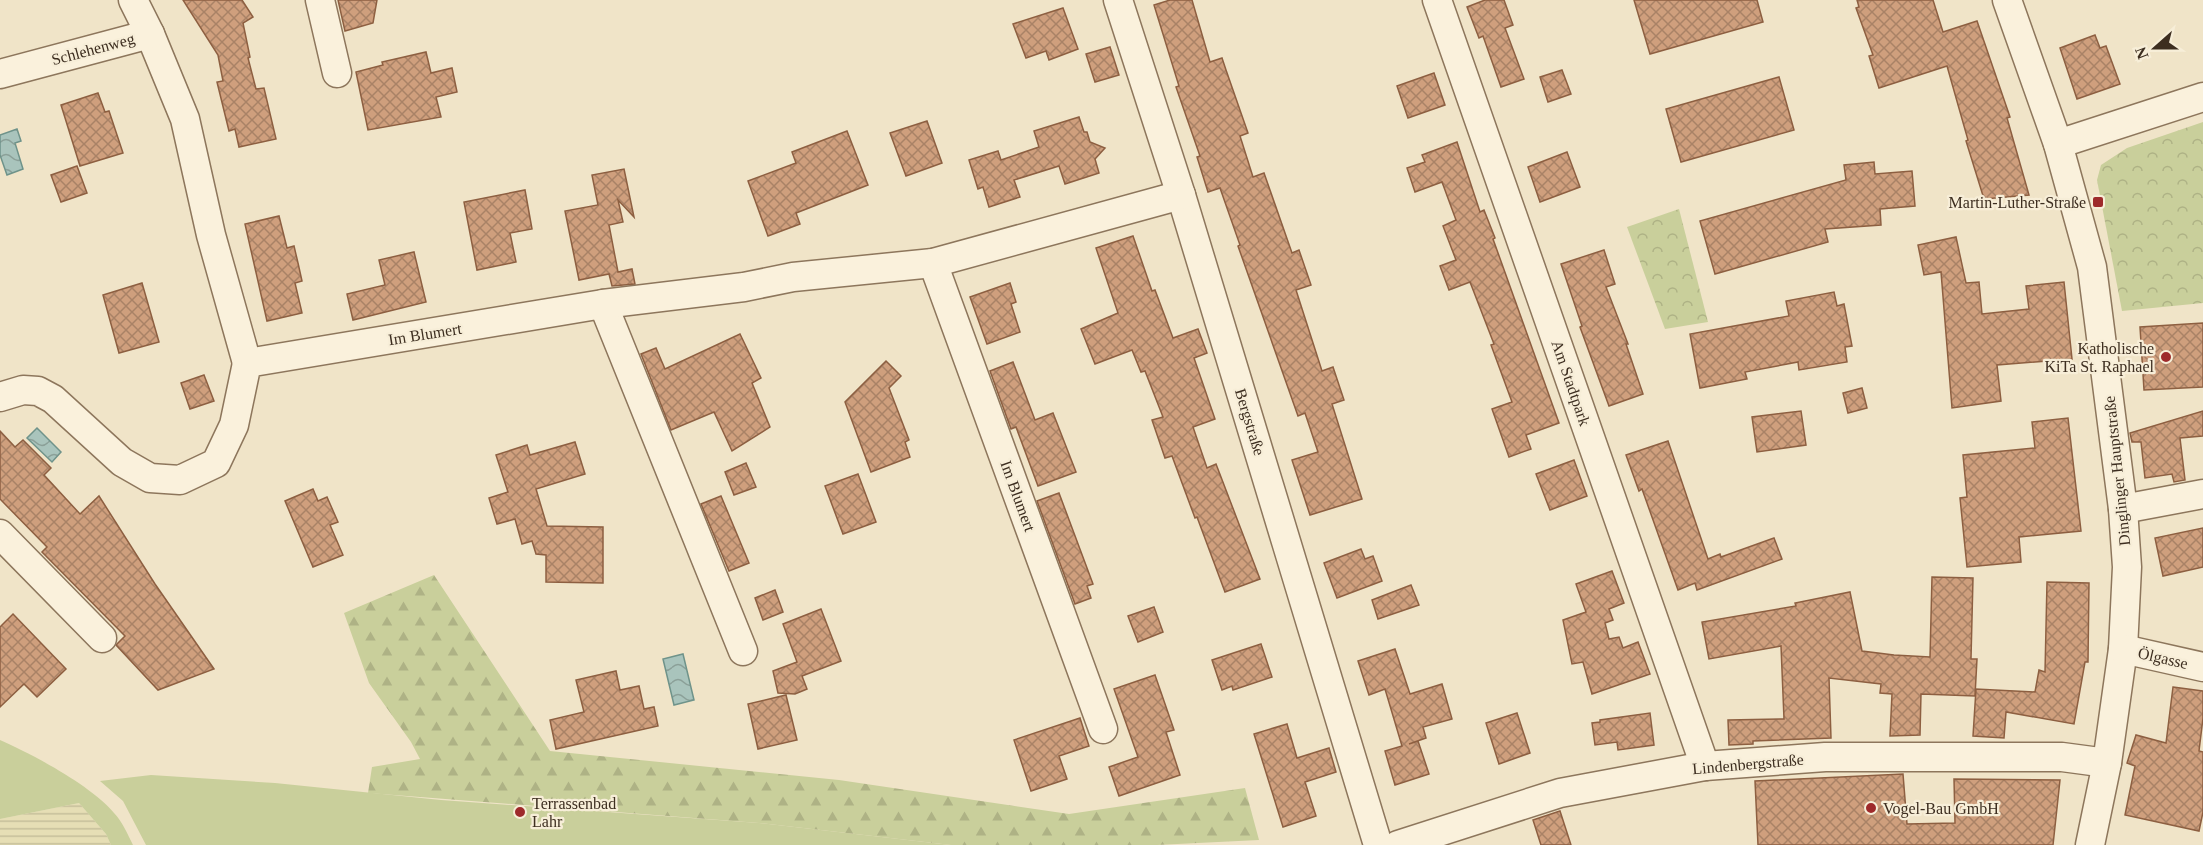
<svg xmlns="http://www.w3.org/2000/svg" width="2203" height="845" font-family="'Times New Roman',serif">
	<defs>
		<pattern id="farmland-rules" width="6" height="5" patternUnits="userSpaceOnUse" patternTransform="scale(1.5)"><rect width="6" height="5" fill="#e6deb5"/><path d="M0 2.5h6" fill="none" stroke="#c6bf9b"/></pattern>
		<pattern id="forest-firs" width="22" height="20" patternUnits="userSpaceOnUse" patternTransform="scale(1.5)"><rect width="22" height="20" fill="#c9cf9b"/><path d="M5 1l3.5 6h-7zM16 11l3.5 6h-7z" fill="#aeb285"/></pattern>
		<pattern id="park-crowns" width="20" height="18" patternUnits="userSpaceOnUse" patternTransform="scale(1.5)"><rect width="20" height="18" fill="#c9cf9b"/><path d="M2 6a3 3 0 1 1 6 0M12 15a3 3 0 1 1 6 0" fill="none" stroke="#aeb285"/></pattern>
		<pattern id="water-waves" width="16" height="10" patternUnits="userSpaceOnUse" patternTransform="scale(1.5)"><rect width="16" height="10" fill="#a9c4bc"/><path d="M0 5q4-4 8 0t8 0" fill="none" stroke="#8ba098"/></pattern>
		<pattern id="building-cross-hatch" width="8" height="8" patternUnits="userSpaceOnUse" patternTransform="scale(1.5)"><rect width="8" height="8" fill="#cf9f7d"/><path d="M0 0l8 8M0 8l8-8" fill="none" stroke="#a98266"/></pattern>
	</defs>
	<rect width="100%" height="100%" fill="#f0e4c8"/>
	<!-- farmland -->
	<polygon fill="url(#farmland-rules)" points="79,803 106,834 111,845 0,845 0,819"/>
	<!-- green -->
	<g fill="#c9cf9b">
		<path d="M0 740C32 754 92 786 114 813 122 821 128 835 133 845H111L106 834 79 803 0 819Z"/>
		<polygon points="151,775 275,783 441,800 759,823 951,845 146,845 123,801 100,781"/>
	</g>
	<!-- forest -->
	<polygon fill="url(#forest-firs)" points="434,575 550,751 839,780 1069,814 1245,788 1259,840 1157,845 951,845 759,823 368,793 372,767 420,759 411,742 369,683 344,613"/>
	<!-- park -->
	<g fill="url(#park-crowns)">
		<polygon points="2203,122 2203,303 2122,311 2097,180 2101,165 2127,148"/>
		<polygon points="1679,209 1708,322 1665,329 1627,227"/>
	</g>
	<!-- water -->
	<g fill="url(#water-waves)" stroke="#6f938a" stroke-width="1.5">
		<polygon points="17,129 21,141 15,143 23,169 7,175 0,155 0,135"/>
		<polygon points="37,428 61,452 52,462 27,438"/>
		<polygon points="683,654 694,700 674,705 663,659"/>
	</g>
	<!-- building -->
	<g fill="url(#building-cross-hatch)" stroke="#8d5f41" stroke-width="1.5">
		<polygon points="183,0 242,0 253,17 243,23 250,57 248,58 256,89 264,88 276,139 239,147 235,129 229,131 217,82 223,81 218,55"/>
		<polygon points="338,0 377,0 373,23 345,31"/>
		<polygon points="1170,0 1192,0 1210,62 1222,58 1226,70 1248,133 1240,136 1253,177 1264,173 1292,253 1299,250 1311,285 1296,290 1322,371 1333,367 1344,400 1332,404 1362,499 1310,515 1292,460 1318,452 1305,413 1298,416 1238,246 1240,245 1220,188 1208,192 1197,157 1200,156 1176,87 1179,86 1154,5"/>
		<polygon points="1485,0 1504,0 1513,25 1505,28 1524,79 1501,87 1483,36 1479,38 1467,7"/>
		<polygon points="1634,0 1757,0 1763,22 1650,54"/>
		<polygon points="1857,0 1933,0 1943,32 1977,21 2010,117 2007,118 2029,195 1984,199 1966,141 1968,140 1947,66 1879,88 1869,56 1873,55 1856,8 1859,7"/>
		<polygon points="1063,8 1078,49 1049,60 1046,51 1026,58 1013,24"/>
		<polygon points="2095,35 2100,48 2106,46 2120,84 2077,99 2060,48"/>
		<polygon points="1110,47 1119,75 1095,82 1086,54"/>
		<polygon points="426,52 431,73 452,68 457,92 436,97 441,117 368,130 356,72 383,65 382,62"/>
		<polygon points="1562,70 1571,94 1548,102 1540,77"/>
		<polygon points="1434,73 1445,105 1408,118 1397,86"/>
		<polygon points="1779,77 1794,130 1681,162 1666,109"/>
		<polygon points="98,93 105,112 109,111 123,153 80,166 61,105"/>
		<polygon points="1079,117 1084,132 1087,132 1090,142 1105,148 1095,159 1099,173 1065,184 1059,166 1014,180 1020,197 989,207 983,187 978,189 969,160 998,151 1001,160 1039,147 1034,131"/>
		<polygon points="927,121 942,163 906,176 890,133"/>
		<polygon points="847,131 868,185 796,213 800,224 768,236 748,181 796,163 792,152"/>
		<polygon points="1457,142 1480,212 1484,210 1495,238 1493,239 1559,423 1526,435 1531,449 1509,457 1492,409 1512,402 1491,345 1494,344 1470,282 1449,290 1440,266 1456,260 1443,226 1456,220 1442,182 1415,192 1407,168 1425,162 1422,155"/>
		<polygon points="1567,152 1580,187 1540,202 1528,167"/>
		<polygon points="1874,162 1875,174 1912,171 1915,206 1880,209 1881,225 1825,229 1828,242 1715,274 1700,221 1846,180 1844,165"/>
		<polygon points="77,166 87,193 61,202 51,175"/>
		<polygon points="624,169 634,217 618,200 623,222 609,225 618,272 632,269 635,284 612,286 609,274 579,280 565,211 598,205 592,175"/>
		<polygon points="525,190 532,229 510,233 516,262 477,270 464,202"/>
		<polygon points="279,216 287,248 294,246 298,263 302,281 295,283 302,313 267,321 245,224"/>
		<polygon points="1133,236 1152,291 1155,290 1173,338 1198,329 1207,353 1194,358 1215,419 1193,427 1207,468 1216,464 1260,579 1225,592 1197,517 1195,518 1172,456 1165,458 1152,420 1163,417 1145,371 1141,372 1132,350 1095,364 1081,329 1118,313 1096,248"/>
		<polygon points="1956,237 1966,283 1979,282 1982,314 2029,309 2026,286 2064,282 2072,359 1997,365 2001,401 1952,408 1941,272 1924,275 1918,245"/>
		<polygon points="1604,250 1615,284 1606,287 1628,344 1626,344 1643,394 1609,406 1580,327 1582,326 1561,264"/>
		<polygon points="414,252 426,302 353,320 347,294 385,285 379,260"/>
		<polygon points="142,283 159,342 119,353 103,295"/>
		<polygon points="1010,283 1016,302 1011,304 1020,332 987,344 970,297"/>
		<polygon points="1834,292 1837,306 1844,304 1852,346 1845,347 1847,362 1799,370 1798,362 1745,372 1747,379 1700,388 1690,334 1789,316 1786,301"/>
		<polygon points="2203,323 2203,387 2144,390 2140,327"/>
		<polygon points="740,334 761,378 752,383 770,427 732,451 714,412 671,430 641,354 656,348 665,369"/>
		<polygon points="886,361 901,376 889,388 909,440 905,442 910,457 871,472 845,402"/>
		<polygon points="1013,362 1035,420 1053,413 1076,472 1038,486 1016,427 1011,429 990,371"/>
		<polygon points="204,375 214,401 190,409 181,383"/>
		<polygon points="1862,388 1867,408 1848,413 1843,393"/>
		<polygon points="1801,411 1806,445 1757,452 1752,417"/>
		<polygon points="2203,411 2203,436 2180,438 2185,480 2174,482 2172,474 2145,478 2141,442 2132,442 2130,433"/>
		<polygon points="2068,418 2081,531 2019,537 2021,562 1967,567 1960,498 1967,497 1963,455 2035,448 2032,422"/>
		<polygon points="0,431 15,447 23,440 51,468 44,475 80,514 99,496 155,584 214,669 158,690 116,645 125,636 42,552 47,547 0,499"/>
		<polygon points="1668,441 1708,559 1720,554 1721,557 1774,538 1782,559 1697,590 1695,583 1678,590 1642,489 1639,491 1626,455"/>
		<polygon points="575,442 585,474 536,489 547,526 603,527 603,583 546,582 546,555 536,554 532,541 522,544 515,519 497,524 489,498 508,492 496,455 527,445 530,455"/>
		<polygon points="1574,460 1587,496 1550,510 1536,474"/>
		<polygon points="746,463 756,487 734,495 725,472"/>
		<polygon points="858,474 876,522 843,534 825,486"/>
		<polygon points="313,489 318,501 327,497 338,522 330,525 343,555 313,567 285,501"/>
		<polygon points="1059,493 1093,584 1087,586 1091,598 1075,604 1037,501"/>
		<polygon points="721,496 749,563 729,571 701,504"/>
		<polygon points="2203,528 2203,567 2163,576 2155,538"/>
		<polygon points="1361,549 1365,559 1373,556 1382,581 1337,598 1324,563"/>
		<polygon points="1612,571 1624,603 1609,609 1613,620 1605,623 1609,639 1619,637 1623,648 1638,642 1650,674 1592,694 1583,662 1572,664 1563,620 1586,612 1576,584"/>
		<polygon points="1932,577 1973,578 1971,659 1977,659 1975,696 1921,694 1920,735 1890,736 1892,694 1880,693 1881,684 1829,678 1831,738 1753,741 1753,744 1729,745 1728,720 1784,719 1781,646 1709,659 1702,622 1796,606 1795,603 1850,592 1862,651 1894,655 1930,657"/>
		<polygon points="2047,582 2089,583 2088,662 2085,662 2074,724 2006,712 2004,738 1973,736 1976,689 2035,692 2039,670 2045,672"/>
		<polygon points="1411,585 1419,605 1378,619 1372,600"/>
		<polygon points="775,590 783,612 763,620 755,598"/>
		<polygon points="1154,607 1163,632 1138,642 1128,616"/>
		<polygon points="821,609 841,661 802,676 807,689 795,694 778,693 773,671 797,662 783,624"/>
		<polygon points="13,614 66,669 37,697 24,684 0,707 0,627"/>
		<polygon points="1261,644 1272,677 1233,690 1232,686 1222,690 1212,660"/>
		<polygon points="1395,649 1410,694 1442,684 1452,719 1423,727 1426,738 1409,744 1418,741 1429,774 1395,785 1385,751 1402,746 1385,689 1369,695 1358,661"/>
		<polygon points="616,671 620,690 639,686 644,709 654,707 658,726 556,749 550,720 584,712 576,680"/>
		<polygon points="1155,675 1174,730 1166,732 1180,775 1119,796 1109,767 1138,757 1114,689"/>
		<polygon points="2173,687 2203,691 2203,718 2199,751 2203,752 2203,812 2199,831 2125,815 2135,766 2127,763 2136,735 2166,743"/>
		<polygon points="786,695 797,740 758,749 748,704"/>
		<polygon points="1517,713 1530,753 1499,764 1486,723"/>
		<polygon points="1650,713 1654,745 1618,750 1617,742 1595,745 1592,723 1600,722 1600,720"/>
		<polygon points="1080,718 1089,746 1059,756 1067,779 1031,791 1014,740"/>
		<polygon points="1287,724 1297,758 1329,748 1336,772 1305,782 1316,816 1283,827 1254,734"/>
		<polygon points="1903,774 1907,824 1955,823 1954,779 2060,780 2053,845 1758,845 1755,781"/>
		<polygon points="1560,811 1571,845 1541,845 1533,820"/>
	</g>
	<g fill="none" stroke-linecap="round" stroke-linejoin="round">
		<!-- minor casing -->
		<g stroke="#8d765c" stroke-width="31">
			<g id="minor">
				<polyline points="133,0 150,34 185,119 211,235 247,363"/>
				<polyline points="320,0 337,73"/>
				<polyline points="1118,0 1181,195 1378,845"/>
				<polyline points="1437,0 1705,766"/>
				<polyline points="2007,0 2058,144 2092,267 2123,509 2127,567 2123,649 2107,763 2090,845"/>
				<polyline points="0,74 150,34"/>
				<polyline points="2058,144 2203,97"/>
				<polyline points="933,263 1103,729"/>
				<polyline points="603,304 743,651"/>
				<polyline points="0,397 23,390 38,391 53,399 122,462 150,478 180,480 216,463 234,425 247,363 603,304 744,287 793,277 933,263 1181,195"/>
				<polyline points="2123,509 2203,494"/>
				<polyline points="0,534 102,638"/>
				<polyline points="2123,649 2203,667"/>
				<polyline points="1398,845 1560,793 1705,766 1825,757 2062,757 2107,763"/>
			</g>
		</g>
		<!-- minor -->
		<use href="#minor" stroke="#faf1dc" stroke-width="28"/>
	</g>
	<!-- markers -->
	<g fill="#9e2a2b" stroke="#f7eed8" stroke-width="2">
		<rect x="2092" y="196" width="12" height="12" rx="3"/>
		<circle cx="2166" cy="357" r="6"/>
		<circle cx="1871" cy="808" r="6"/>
		<circle cx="520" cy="812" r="6"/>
	</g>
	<g text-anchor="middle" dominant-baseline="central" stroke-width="4.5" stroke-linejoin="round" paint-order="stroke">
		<!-- street labels -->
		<g font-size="16" fill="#3d2e20" stroke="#f7eed8">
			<text transform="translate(93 49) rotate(-15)">Schlehenweg</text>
			<text transform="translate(425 334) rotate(-9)">Im Blumert</text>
			<text transform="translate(1571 383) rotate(71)">Am Stadtpark</text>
			<text transform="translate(1250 422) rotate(73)">Bergstraße</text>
			<text transform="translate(2117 471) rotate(-96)">Dinglinger Hauptstraße</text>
			<text transform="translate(1018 496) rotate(70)">Im Blumert</text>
			<text transform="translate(2163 658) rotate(13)">Ölgasse</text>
			<text transform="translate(1748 764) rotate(-5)">Lindenbergstraße</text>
		</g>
		<!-- poi labels -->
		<g font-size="16" fill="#3d2e20" stroke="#f7eed8" text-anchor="end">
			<text x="2086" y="202">Martin-Luther-Straße</text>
			<text x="2154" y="348">Katholische<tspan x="2154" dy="18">KiTa St. Raphael</tspan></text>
			<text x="532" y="803" text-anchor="start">Terrassenbad<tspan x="532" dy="18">Lahr</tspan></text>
			<text x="1883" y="808" text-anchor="start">Vogel-Bau GmbH</text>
		</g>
	</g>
	<!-- north arrow -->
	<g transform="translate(2155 48) rotate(249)" stroke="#f7eed8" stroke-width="4.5" paint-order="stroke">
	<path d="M0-4.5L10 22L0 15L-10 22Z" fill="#3d2e20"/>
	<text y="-9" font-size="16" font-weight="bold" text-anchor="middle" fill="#3d2e20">N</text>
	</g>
</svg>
